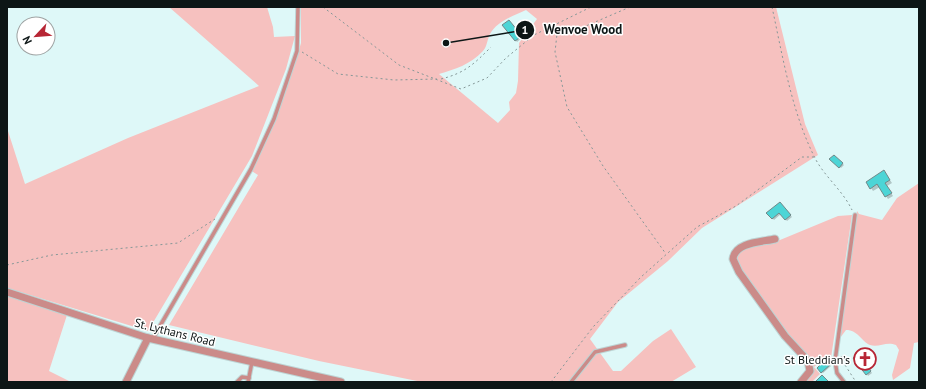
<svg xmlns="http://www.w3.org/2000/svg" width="926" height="389" font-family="'PT Sans',sans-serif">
	<rect width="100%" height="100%" fill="#def8f8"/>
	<!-- green -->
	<g fill="#f6c1bf" fill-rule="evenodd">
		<polygon points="169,7 267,7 273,27 274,37 295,36 286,69 252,156 148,331 7,288 7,128 25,184 128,138 259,86"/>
		<path d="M301 7H776L805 124 818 155 702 228 668 261 618 302 590 339 613 371H621L653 341 671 329 696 367 671 382H422L319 361 169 325 258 175 250 170 294 67 301 43ZM526 10 537 19 519 43 518 81 516 93 509 102 510 110 498 123 439 74C455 69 470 65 483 51 487 47 487 40 490 34 497 21 513 16 526 10Z"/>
		<path d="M919 183V342L914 343 910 368 893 380 892 375 899 350 896 345C886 341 879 348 870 345 861 341 858 330 846 330L840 338 857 211 859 214 882 220 897 198Z"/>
		<polygon points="852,215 831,358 826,357 814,367 820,374 812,382 803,382 811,373 814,367 809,360 791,342 735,263 739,250 780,240 838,216"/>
		<polygon points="7,294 67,315 49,371 71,382 7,382"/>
	</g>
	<!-- shadow -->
	<g fill="#0003">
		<polygon points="509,21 522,38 517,42 503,25"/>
		<polygon points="834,156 844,165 841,168 831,159"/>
		<polygon points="886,174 892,183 887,186 893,196 888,199 880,187 873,191 871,188"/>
		<polygon points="780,203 792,217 787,221 781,214 774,220 768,213"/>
		<polygon points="860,357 872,373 868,376 867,374"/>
		<polygon points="826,361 831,366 823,373 818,368"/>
	</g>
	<!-- building -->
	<g fill="#4cd5d6" stroke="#718989">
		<polygon points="509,20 522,36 515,41 502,25"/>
		<polygon points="834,155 843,163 839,168 829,159"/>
		<polygon points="884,170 890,180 885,183 892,193 885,197 877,184 870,189 866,182"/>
		<polygon points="780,202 791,215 785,220 779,213 772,219 766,213"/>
		<polygon points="859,354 871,371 866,375 853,358"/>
		<polygon points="826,359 831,364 821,373 817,368"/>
		<polygon points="822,375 829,382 815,382"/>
	</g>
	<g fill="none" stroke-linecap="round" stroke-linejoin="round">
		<!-- service casing -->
		<g stroke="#bdd4d4" stroke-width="5.5">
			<g id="service">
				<polyline points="153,338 251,169 274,119 297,51 298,7"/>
				<polyline points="237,382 242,377 249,378"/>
				<polyline points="248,382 252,362"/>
				<polyline points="571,382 595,352 625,345"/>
				<polyline points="844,382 837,373 835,361 855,215"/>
			</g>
		</g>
		<!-- minor casing -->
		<g stroke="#bdd4d4" stroke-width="9">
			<g id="minor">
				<path d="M775 239C762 242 735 242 733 259L739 272 785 336 808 361 810 371 801 382"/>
				<polyline points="7,292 148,338 341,382"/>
				<polyline points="126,382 148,338"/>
			</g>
		</g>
		<!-- path -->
		<g stroke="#859797" stroke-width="1" stroke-dasharray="2 3" stroke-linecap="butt">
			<polyline points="323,7 399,65 461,89 487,78 506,58 534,35 591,7"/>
			<polyline points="630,7 572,32 557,34 555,52 567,107 603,166 666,254"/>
			<path d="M772 7C783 58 792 114 816 160 826 178 843 191 852 210"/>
			<polyline points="550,26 557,34"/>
			<polyline points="302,52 338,74 394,80 437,79"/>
			<path d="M441 79C465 73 474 64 491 47"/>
			<polyline points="7,265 52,255 178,243 215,219"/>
			<polyline points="841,356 845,365 856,382"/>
			<polyline points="551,382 593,327 641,277 697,227 736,206 802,157 814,157"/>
		</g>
		<!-- service -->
		<use href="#service" stroke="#cb8b89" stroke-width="3.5"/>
		<!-- minor -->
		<use href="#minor" stroke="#cb8b89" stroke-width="7"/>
	</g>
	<!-- icons -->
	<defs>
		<g id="church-ring" transform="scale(1.15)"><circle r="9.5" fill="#fff" stroke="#b72635" stroke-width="1.5"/><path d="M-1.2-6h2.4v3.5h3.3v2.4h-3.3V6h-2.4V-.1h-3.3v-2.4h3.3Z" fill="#b72635"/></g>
	</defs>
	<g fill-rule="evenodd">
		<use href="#church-ring" x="865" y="359"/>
	</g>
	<g text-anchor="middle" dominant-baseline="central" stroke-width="3" stroke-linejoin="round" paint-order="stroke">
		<!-- street labels -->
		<g font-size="12" fill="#0d1616" stroke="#fff">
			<text transform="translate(175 332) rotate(14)">St. Lythans Road</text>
		</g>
		<!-- poi labels -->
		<g font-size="12" fill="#0d1616" stroke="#fff" text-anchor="end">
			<text x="850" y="359">St Bleddian’s</text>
		</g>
	</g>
	<!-- callouts -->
	<path fill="none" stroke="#0d1616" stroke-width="1.5" d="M446 43L525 30"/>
	<g fill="#0d1616" stroke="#fff" stroke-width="1.5">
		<circle cx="446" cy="43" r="4"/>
		<circle cx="525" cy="30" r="10"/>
	</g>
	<g font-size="12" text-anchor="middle" font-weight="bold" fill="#fff">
		<text x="525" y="34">1</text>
	</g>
	<g font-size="13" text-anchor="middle" font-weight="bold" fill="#0d1616" stroke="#fff" stroke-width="3" stroke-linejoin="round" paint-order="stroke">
		<text x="583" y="34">Wenvoe Wood</text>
	</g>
	<!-- border -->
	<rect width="926" height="389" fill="none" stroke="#0d1616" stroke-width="16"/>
	<!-- north arrow -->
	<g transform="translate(36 36) rotate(244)"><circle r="19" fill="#ffffff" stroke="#9ea2a2"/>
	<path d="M0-3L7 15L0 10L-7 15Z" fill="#b72635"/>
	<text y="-6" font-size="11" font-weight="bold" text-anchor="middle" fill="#0d1616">N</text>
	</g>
</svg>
